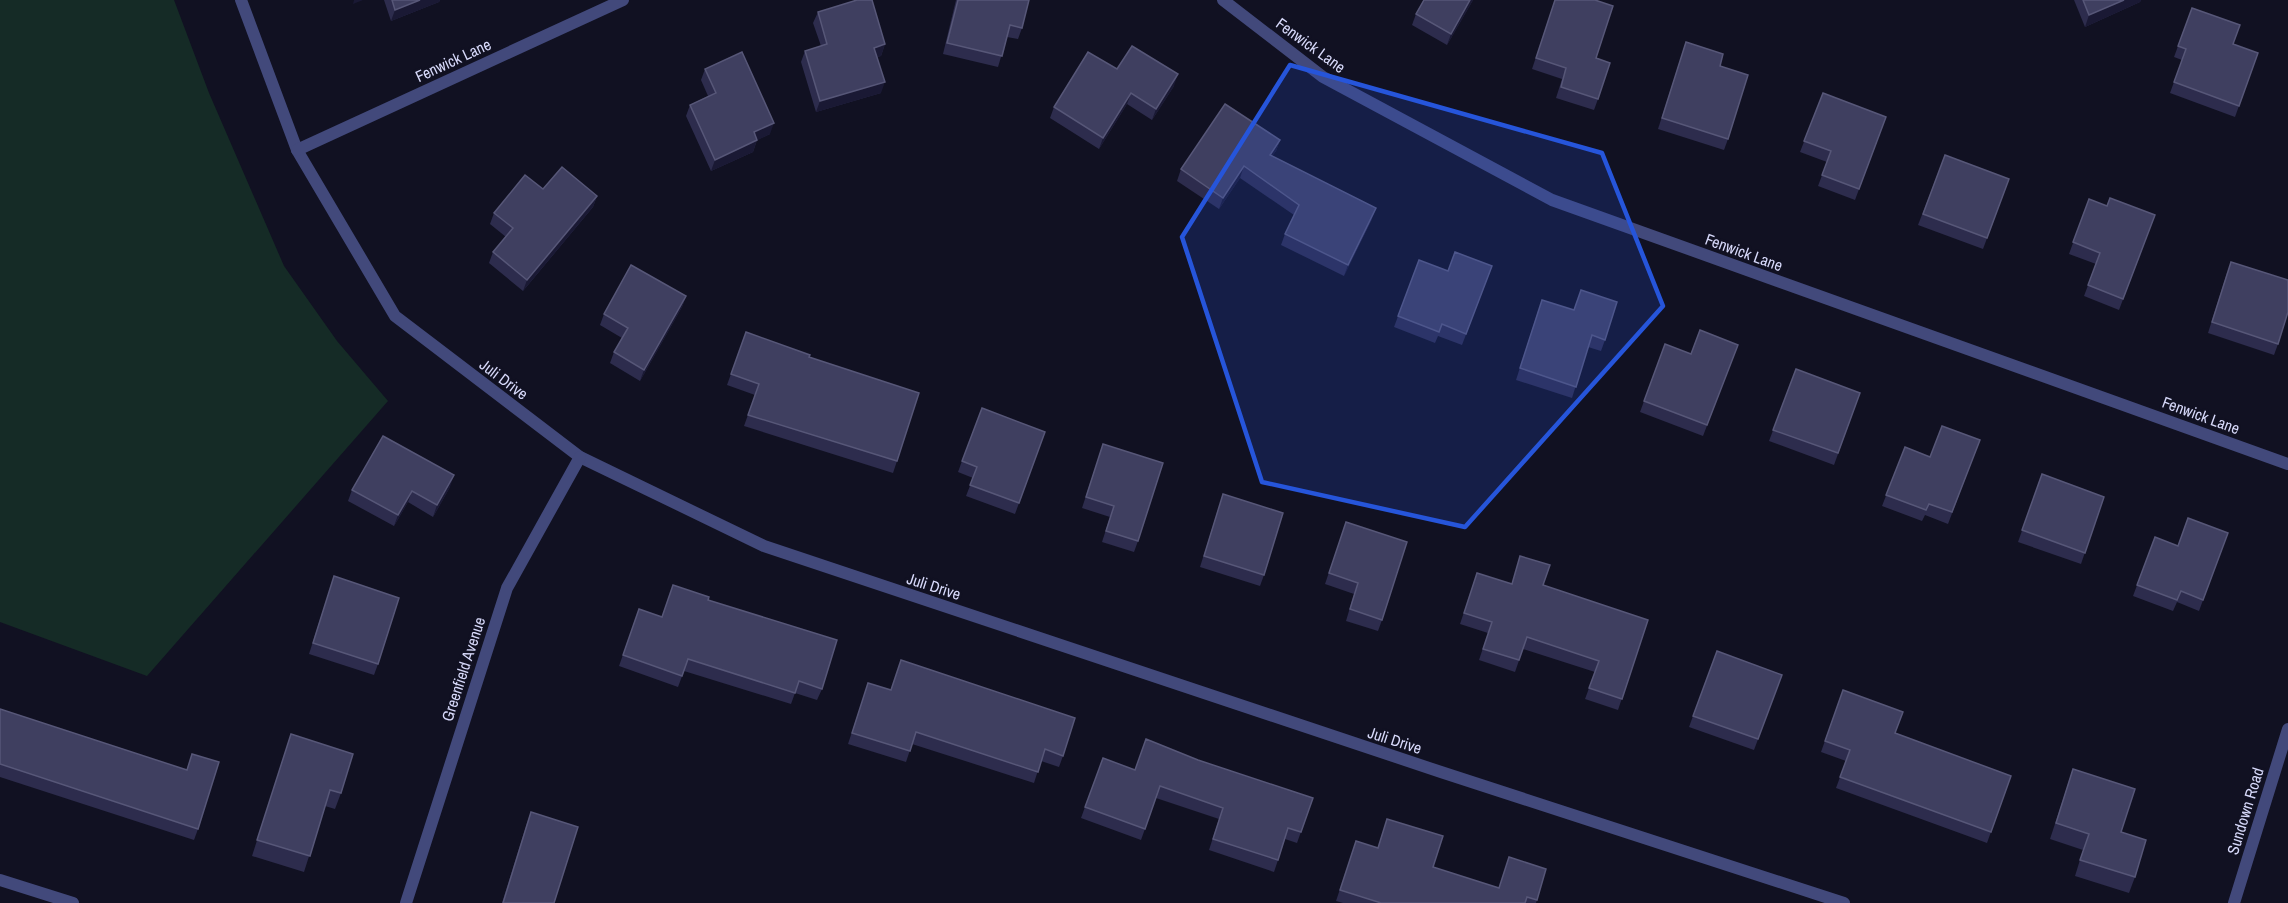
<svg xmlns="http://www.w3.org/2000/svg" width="2288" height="903" font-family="'Archivo Narrow',sans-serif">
	<rect width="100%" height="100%" fill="#112"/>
	<!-- green -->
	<polygon fill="#152b26" points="0,0 174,0 209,93 284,266 337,341 388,401 147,676 0,622"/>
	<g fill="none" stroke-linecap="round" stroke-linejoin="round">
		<!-- street -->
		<g stroke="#42497b" stroke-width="12">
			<polyline points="241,0 297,150 395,316 580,457 764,546 1441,772 1844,903"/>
			<polyline points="1223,0 1323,77 1552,200 2288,464"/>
			<polyline points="297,150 623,0"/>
			<polyline points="0,880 73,903"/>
			<polyline points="406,903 507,588 580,457"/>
			<polyline points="2234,903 2288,729"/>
		</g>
	</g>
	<!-- wall -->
	<g fill="#2d2c4d">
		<polygon points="384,0 440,0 439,2 391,21"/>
		<polygon points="956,0 1029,0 1022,28 1018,39 1007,37 998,67 943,54"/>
		<polygon points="1424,0 1473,0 1447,45 1412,25 1416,14"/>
		<polygon points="1555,0 1596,58 1598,99 1594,110 1556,98 1562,79 1532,69"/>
		<polygon points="2074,0 2141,0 2140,2 2085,27"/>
		<polygon points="2192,8 2233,44 2258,53 2235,117 2170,93 2182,60 2174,57"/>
		<polygon points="818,12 885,44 881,56 877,57 881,93 816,112 801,62 805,51 821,46 813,23"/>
		<polygon points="1686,42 1720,66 1728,139 1724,150 1658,129"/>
		<polygon points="705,69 770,134 757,140 753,152 711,171 686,116 690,105 708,96 701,80"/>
		<polygon points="1117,69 1174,86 1152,120 1127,104 1099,149 1050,118 1054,107"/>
		<polygon points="1823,93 1886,117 1855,200 1818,186 1827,162 1800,152"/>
		<polygon points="1280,140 1276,151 1272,156 1372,219 1344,276 1281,245 1285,234 1294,215 1240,178 1219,209 1177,181 1181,169"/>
		<polygon points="1945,155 2009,179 1983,249 1918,225"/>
		<polygon points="543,189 597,196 593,207 523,291 489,263 493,252 506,237 490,224 494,213"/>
		<polygon points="2089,199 2107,206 2155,215 2119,310 2084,296 2096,264 2069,254"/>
		<polygon points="1419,260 1448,271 1492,266 1462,345 1438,336 1435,343 1394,327"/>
		<polygon points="2227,273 2278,344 2274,355 2208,333"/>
		<polygon points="1581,290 1605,340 1601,351 1588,347 1572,398 1516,380 1538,311 1574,310"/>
		<polygon points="686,296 682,307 640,381 610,363 614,352 622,338 600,325 604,314"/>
		<polygon points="746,332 809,357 897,461 893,473 744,426 755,395 727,385"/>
		<polygon points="1665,344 1691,354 1738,345 1703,436 1640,412"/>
		<polygon points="1796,369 1860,393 1834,465 1769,441"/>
		<polygon points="1045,432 1015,514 966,496 973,478 958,472 962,461"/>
		<polygon points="1980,440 1948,524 1925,515 1922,521 1882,506 1905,447 1930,457"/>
		<polygon points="1103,444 1138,541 1134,552 1102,542 1110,517 1082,508"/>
		<polygon points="2042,474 2104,497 2081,564 2018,542"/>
		<polygon points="450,487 433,517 408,502 394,526 348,501 352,490"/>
		<polygon points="1223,494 1264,575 1260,586 1200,567"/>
		<polygon points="1346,522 1382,620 1378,631 1346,621 1354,594 1325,584"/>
		<polygon points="2228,533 2199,611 2177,602 2173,611 2133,596 2155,537 2178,546"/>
		<polygon points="1477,573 1511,584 1543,585 1648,620 1618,710 1585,699 1595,672 1523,649 1515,672 1479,660 1488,633 1460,624"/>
		<polygon points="334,576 378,664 374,675 309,654"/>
		<polygon points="708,600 822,689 817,700 795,693 791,704 684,671 678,687 619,666 639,609 661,617"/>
		<polygon points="1717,651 1782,675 1754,750 1689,727"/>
		<polygon points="868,683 1063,756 1059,767 1041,761 1034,783 912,744 906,762 848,744"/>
		<polygon points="1843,690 1895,733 2011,776 1987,843 1836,788 1846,761 1821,752"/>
		<polygon points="0,709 198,829 194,840 0,777"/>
		<polygon points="291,734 341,793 335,809 325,806 304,872 252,856"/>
		<polygon points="1198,760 1313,798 1297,843 1285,839 1274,872 1209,850 1219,819 1156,798 1141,840 1081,818 1085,807 1135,770"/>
		<polygon points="2073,769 2121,832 2135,877 2129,893 2075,876 2083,850 2050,839"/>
		<polygon points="531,812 554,903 502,903 527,823"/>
		<polygon points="1356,841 1433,867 1498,888 1546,869 1536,903 1343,903 1336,901"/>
	</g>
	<!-- shaded-wall -->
	<g fill="#1a1934">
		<polygon points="354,0 363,0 353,4"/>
		<polygon points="420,0 440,0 439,2 391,21 395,10"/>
		<polygon points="1470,0 1473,0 1447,45 1451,34"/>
		<polygon points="2124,0 2141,0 2140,2 2085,27 2089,15"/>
		<polygon points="885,44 881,56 870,59 874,48"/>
		<polygon points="1178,74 1174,86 1152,120 1156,109"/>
		<polygon points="885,82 881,93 816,112 820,101"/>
		<polygon points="1131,93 1127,104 1099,149 1103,138"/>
		<polygon points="774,123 770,134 750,144 754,132"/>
		<polygon points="757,140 753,152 711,171 715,160"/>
		<polygon points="1280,140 1276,151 1266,166 1270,155"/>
		<polygon points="1244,166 1240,178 1219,209 1223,198"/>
		<polygon points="597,196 593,207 523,291 527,280"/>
		<polygon points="1376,208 1372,219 1344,276 1348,265"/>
		<polygon points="686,296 682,307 640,381 644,370"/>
		<polygon points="454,475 450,487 433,517 437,505"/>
		<polygon points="412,491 408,502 394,526 398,515"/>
	</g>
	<!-- building -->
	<g fill="#3f3f60" stroke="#575778" stroke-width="1.5">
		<polygon points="392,0 420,0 395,10"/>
		<polygon points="857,0 872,0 885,44 874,48 885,82 820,101 805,51 827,44 818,12"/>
		<polygon points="958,0 1029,0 1022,28 1010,25 1002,56 947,43"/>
		<polygon points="1424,0 1470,0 1451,34 1416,14"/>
		<polygon points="1555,0 1595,0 1613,6 1596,58 1610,63 1598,99 1561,87 1566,68 1536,58"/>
		<polygon points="2083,0 2124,0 2089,15"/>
		<polygon points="2192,8 2240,25 2233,44 2258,53 2239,106 2174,82 2186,49 2178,46"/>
		<polygon points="1686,42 1723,54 1720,66 1748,75 1728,139 1662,118"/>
		<polygon points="1132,46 1178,74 1156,109 1131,93 1103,138 1054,107 1088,52 1117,69"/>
		<polygon points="742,52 774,123 754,132 757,140 715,160 690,105 716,93 705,69"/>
		<polygon points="1823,93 1886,117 1859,189 1822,175 1831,151 1804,141"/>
		<polygon points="1225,104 1280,140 1270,155 1376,208 1348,265 1285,234 1299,205 1244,166 1223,198 1181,169"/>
		<polygon points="1945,155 2009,179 1987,238 1923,214"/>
		<polygon points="562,167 597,196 527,280 493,252 513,228 494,213 525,175 543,189"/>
		<polygon points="2110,198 2155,215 2123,299 2088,285 2100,253 2073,242 2089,199 2107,206"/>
		<polygon points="1455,252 1492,266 1466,334 1442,324 1439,332 1398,316 1419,260 1448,271"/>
		<polygon points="2231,262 2288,280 2288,312 2278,344 2212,322"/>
		<polygon points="631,265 686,296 644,370 614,352 628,328 604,314"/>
		<polygon points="1581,290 1617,302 1605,340 1592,335 1576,387 1520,368 1542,300 1574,310"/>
		<polygon points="1700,330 1738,345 1707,425 1644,401 1665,344 1691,354"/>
		<polygon points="746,332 810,355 809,357 919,393 897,461 748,415 759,384 731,374"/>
		<polygon points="1796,369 1860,393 1838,453 1773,430"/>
		<polygon points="982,408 1045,432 1019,503 970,485 977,467 962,461"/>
		<polygon points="1942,426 1980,440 1952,512 1929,504 1926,510 1886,495 1905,447 1930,457"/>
		<polygon points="383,436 454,475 437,505 412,491 398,515 352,490"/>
		<polygon points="1103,444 1163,463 1138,541 1106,531 1114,506 1086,497"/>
		<polygon points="2042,474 2104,497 2085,553 2022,530"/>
		<polygon points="1223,494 1283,513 1264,575 1204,556"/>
		<polygon points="2188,518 2228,533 2203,600 2181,591 2177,600 2137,585 2155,537 2178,546"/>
		<polygon points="1346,522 1407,542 1382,620 1350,609 1358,583 1329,573"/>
		<polygon points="1520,556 1550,565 1543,585 1648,620 1622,699 1589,688 1599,661 1527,637 1519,660 1483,649 1492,622 1464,613 1477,573 1512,584"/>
		<polygon points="334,576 399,598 378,664 313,643"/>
		<polygon points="673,585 709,597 708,600 837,640 822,689 799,681 795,693 688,659 682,676 623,655 639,609 662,617"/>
		<polygon points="1717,651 1782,675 1758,739 1693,716"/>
		<polygon points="901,660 1075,718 1063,756 1045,749 1038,772 916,732 910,751 852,733 868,683 891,690"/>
		<polygon points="1843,690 1903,712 1895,733 2011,776 1991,832 1840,777 1850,750 1825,741"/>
		<polygon points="0,709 187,770 192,754 219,762 198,829 0,764"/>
		<polygon points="291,734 353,754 341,793 330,790 310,856 257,840"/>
		<polygon points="1146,739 1198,760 1313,798 1301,832 1288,828 1278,860 1213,839 1223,808 1160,786 1145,829 1085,807 1103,758 1135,770"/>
		<polygon points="2073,769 2135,789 2121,832 2146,840 2135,877 2080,860 2089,834 2056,823"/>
		<polygon points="531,812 578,827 554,903 503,903"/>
		<polygon points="1387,819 1443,836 1433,867 1499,888 1509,857 1546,869 1537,900 1527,897 1525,903 1381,903 1340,890 1356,841 1378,848"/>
	</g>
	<!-- marked area -->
	<path fill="#2655da" fill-opacity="0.2" stroke="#2655da" stroke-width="4.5" stroke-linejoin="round" d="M1290 65 1602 153 1663 306 1465 527 1262 482 1182 237Z"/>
	<g text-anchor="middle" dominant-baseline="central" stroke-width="5" stroke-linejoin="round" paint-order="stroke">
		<!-- street labels -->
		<g font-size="16" fill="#d7d9fa" stroke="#112">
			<text transform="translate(1311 45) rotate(36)">Fenwick Lane</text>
			<text transform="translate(453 60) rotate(-25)">Fenwick Lane</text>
			<text transform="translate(1744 252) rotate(20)">Fenwick Lane</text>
			<text transform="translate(504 379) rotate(37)">Juli Drive</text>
			<text transform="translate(2201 415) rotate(20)">Fenwick Lane</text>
			<text transform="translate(934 586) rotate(18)">Juli Drive</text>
			<text transform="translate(463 669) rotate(-72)">Greenfield Avenue</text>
			<text transform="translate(1395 740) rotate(18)">Juli Drive</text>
			<text transform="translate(2245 811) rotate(-73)">Sundown Road</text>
		</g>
	</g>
</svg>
